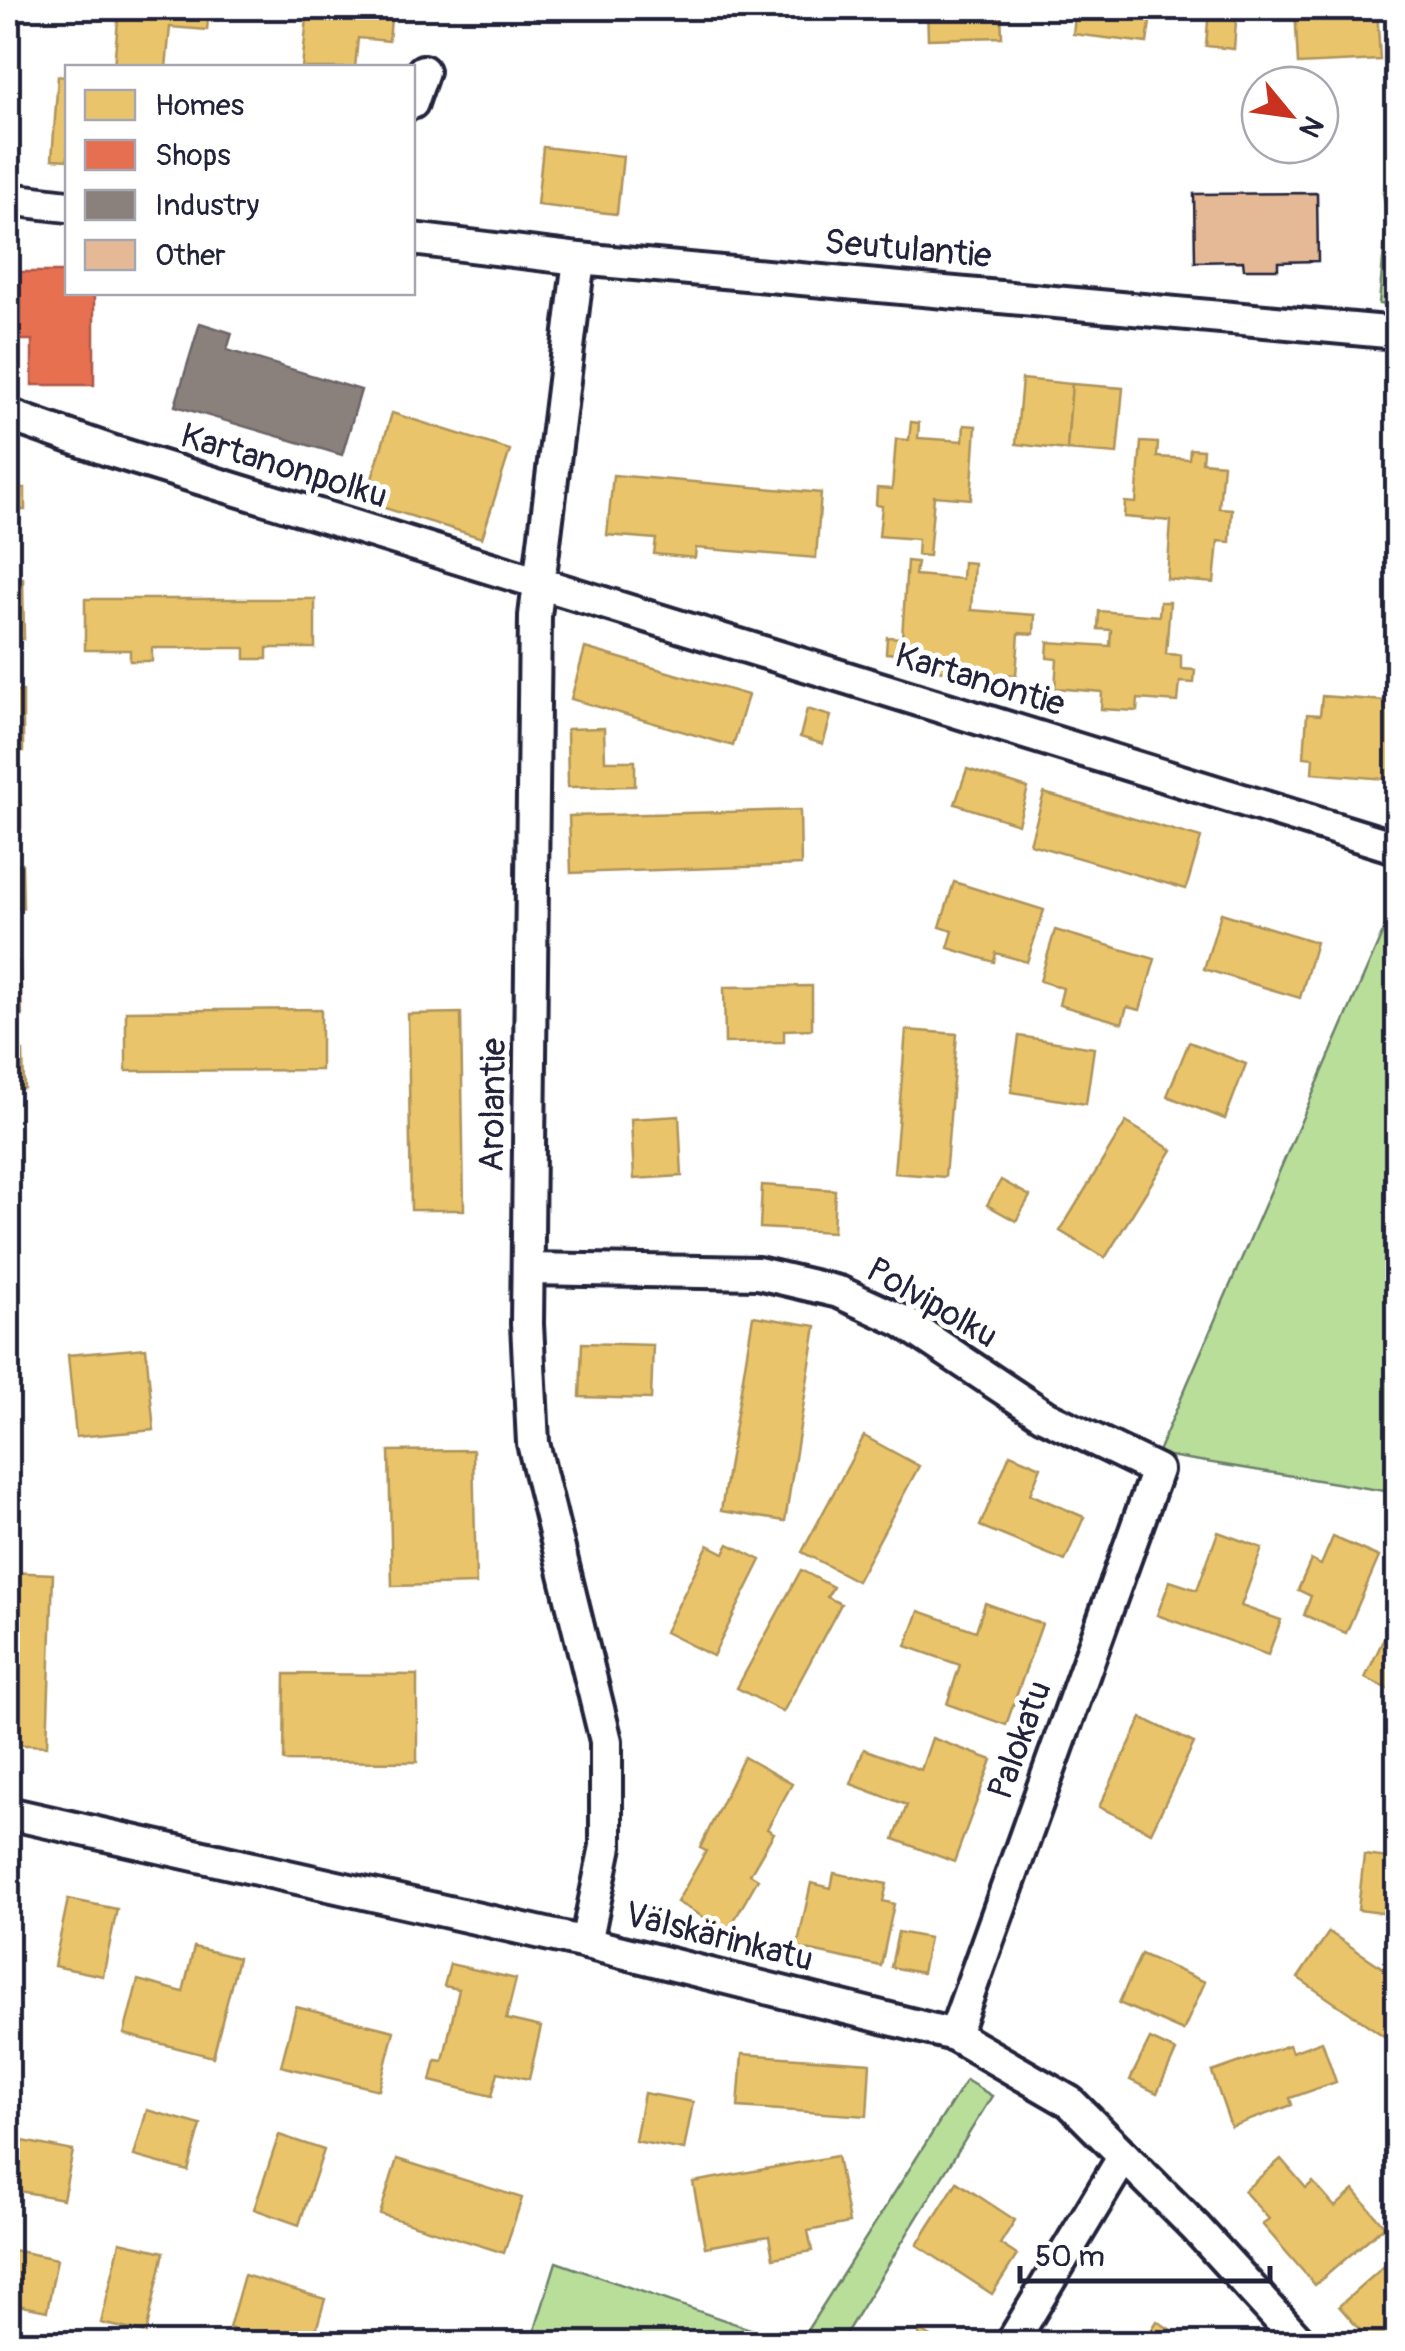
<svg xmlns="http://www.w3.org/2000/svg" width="1405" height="2351" font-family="Pangolin,sans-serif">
	<rect width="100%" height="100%" fill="#fff"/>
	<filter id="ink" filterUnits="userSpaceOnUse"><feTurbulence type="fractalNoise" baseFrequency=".01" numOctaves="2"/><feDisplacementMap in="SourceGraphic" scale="20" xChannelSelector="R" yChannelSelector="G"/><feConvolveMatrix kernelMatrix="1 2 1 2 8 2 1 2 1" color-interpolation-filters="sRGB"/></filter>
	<g filter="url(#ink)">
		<!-- green -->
		<g fill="#b8de9a" stroke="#6d806a" stroke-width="2.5">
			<polygon points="1383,192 1397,194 1397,306 1379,304 1387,215"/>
			<polygon points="1395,904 1397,1493 1157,1454"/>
			<polygon points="966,2080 992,2096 840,2343 799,2343"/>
			<polygon points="556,2262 791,2343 531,2343"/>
		</g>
		<!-- homes -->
		<g fill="#e9c46a" stroke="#ad935c" stroke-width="2.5">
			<polygon points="119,8 209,8 207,30 170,27 166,68 114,67"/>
			<polygon points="308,8 392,8 389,41 358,38 355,68 302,68"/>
			<polygon points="927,8 1001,8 1002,37 928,39"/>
			<polygon points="1076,8 1152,8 1147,43 1073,34"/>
			<polygon points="1209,8 1237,8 1234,49 1206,46"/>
			<polygon points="1295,8 1377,8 1380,60 1298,64"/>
			<polygon points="58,76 68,77 68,160 52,159"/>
			<polygon points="543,147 623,156 617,214 537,205"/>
			<polygon points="1022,379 1072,384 1067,450 1016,444"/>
			<polygon points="1072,384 1123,388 1117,454 1067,450"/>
			<polygon points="392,413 510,450 482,538 365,502"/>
			<polygon points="911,422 919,423 918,438 963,441 964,425 976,426 971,499 934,496 929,556 917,555 918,539 879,536 882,506 876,505 877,488 892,489 896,439 909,440"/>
			<polygon points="1141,442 1158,443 1157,457 1189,459 1190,449 1203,450 1202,462 1223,464 1219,508 1232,509 1230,542 1218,541 1214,583 1167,579 1171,521 1124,517 1125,502 1136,503"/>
			<polygon points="613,475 821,493 816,558 696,548 695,558 654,554 656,539 607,535"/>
			<polygon points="8,488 25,488 25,510 11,510 13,578 23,578 24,639 10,639 11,692 23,691 23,751 11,751 11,806 21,805 21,828 8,828"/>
			<polygon points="1398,525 1398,587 1391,586"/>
			<polygon points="907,561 917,562 915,575 962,579 963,562 974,563 971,610 1035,615 1034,634 1019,633 1016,675 933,670 934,657 886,653 887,637 902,638"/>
			<polygon points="85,599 315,599 315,648 267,648 267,659 245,659 245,648 152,648 152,661 130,661 130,650 85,650"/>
			<polygon points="1160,602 1170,602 1166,654 1181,655 1181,669 1195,670 1194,683 1180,682 1178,702 1138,699 1137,711 1101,709 1102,692 1055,688 1057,659 1047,658 1048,642 1110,646 1111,630 1098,629 1099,611 1159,616"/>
			<polygon points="585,648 748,695 733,746 571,699"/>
			<polygon points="1322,696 1398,702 1398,780 1312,773 1313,758 1304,757 1307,714 1320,715"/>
			<polygon points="807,709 831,716 823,744 800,737"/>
			<polygon points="604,728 605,761 635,761 635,786 568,787 567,729"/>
			<polygon points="967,769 1028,788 1018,824 955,804"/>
			<polygon points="1044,793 1201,838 1186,889 1030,844"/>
			<polygon points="800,810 801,865 571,873 569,816"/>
			<polygon points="22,864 23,908 12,908 13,961 20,961 22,1017 9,1017 10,1052 23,1051 24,1088 8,1089 8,1114 8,865"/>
			<polygon points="954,882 1044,910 1027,962 996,953 994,962 948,948 953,931 940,927"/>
			<polygon points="1221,913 1316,942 1300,998 1204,969"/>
			<polygon points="1055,930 1155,959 1140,1010 1127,1007 1122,1023 1059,1005 1063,988 1040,981"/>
			<polygon points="812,986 812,1029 784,1030 784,1042 725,1043 724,987"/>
			<polygon points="321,1009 321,1070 126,1071 126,1011"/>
			<polygon points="461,1013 464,1210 411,1210 408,1014"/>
			<polygon points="906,1030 957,1034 945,1177 894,1173"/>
			<polygon points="1019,1036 1094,1048 1086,1104 1011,1092"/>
			<polygon points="1189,1042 1246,1064 1225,1119 1167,1096"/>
			<polygon points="679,1116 682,1176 634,1179 631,1119"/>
			<polygon points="1126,1122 1172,1150 1105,1258 1060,1231"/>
			<polygon points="1001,1180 1030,1196 1016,1221 987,1205"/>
			<polygon points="762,1185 835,1190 833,1232 760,1228"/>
			<polygon points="753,1316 816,1326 785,1521 721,1511"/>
			<polygon points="582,1343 653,1345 651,1399 580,1397"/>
			<polygon points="146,1348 154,1430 76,1437 68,1355"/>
			<polygon points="864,1436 919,1466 857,1581 802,1552"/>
			<polygon points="473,1450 476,1584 392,1586 389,1451"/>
			<polygon points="1010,1454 1041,1467 1030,1494 1084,1517 1065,1561 980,1526"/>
			<polygon points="1218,1532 1262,1548 1241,1606 1281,1620 1268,1655 1157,1615 1170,1581 1197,1590"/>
			<polygon points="1333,1537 1379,1557 1346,1633 1304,1615 1311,1596 1298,1590 1311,1560 1321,1565"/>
			<polygon points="729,1544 761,1560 713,1656 665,1632 708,1545 724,1553"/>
			<polygon points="801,1570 833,1587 827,1597 841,1604 783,1712 737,1688"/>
			<polygon points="8,1572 53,1574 47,1746 8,1744"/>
			<polygon points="985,1603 1042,1624 1006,1725 947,1704 960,1665 906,1646 919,1611 976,1631"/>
			<polygon points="1398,1609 1398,1694 1365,1678"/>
			<polygon points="285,1674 417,1675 417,1762 284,1761"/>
			<polygon points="1142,1718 1194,1743 1151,1832 1099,1807"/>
			<polygon points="932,1738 992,1760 954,1862 894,1839 907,1805 851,1784 864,1749 921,1770"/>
			<polygon points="744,1757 792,1784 767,1829 774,1833 750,1874 758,1879 728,1931 677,1902 706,1851 700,1848"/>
			<polygon points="1364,1855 1398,1859 1398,1915 1358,1910"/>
			<polygon points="834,1873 887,1884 883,1901 894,1904 881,1966 797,1948 811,1883 831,1888"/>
			<polygon points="68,1899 117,1909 103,1976 54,1966"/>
			<polygon points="898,1932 929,1938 922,1973 891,1967"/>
			<polygon points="1329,1932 1398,1978 1398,2022 1387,2038 1298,1978"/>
			<polygon points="194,1947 238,1958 213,2057 124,2034 138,1980 183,1992"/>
			<polygon points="1141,1954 1205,1982 1183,2031 1119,2003"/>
			<polygon points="450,1964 516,1979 506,2019 541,2027 529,2079 498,2072 492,2096 431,2081 436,2060 443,2061 459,1989 444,1986"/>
			<polygon points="296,2007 394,2031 379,2090 281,2066"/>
			<polygon points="1150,2039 1176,2051 1157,2093 1130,2080"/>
			<polygon points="1322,2041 1336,2082 1290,2098 1292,2105 1231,2127 1212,2072 1289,2045 1292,2052"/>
			<polygon points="742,2054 870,2063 867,2116 738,2107"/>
			<polygon points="644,2093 693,2102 684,2150 635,2141"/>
			<polygon points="147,2110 201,2125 188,2171 134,2156"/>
			<polygon points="279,2135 324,2150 299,2225 254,2209"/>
			<polygon points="8,2138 73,2151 63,2199 8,2189"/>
			<polygon points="837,2156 849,2223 808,2231 812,2251 773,2258 769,2236 705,2247 693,2182"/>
			<polygon points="397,2159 522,2198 504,2253 380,2214"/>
			<polygon points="1281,2159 1306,2188 1313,2182 1335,2207 1354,2190 1384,2226 1315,2285 1262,2224 1269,2219 1244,2191"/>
			<polygon points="957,2182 1015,2220 1000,2244 1017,2255 992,2294 917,2245"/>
			<polygon points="120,2242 164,2252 146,2333 101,2323"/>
			<polygon points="8,2249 57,2259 47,2311 8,2303"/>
			<polygon points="1398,2254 1398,2344 1372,2344 1339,2306"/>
			<polygon points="244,2275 325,2299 312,2344 280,2344 229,2328"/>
			<polygon points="1157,2321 1193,2344 1143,2344"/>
			<polygon points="921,2331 943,2344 913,2344"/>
		</g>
		<!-- shops -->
		<polygon fill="#e76f51" stroke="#ac584a" stroke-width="2.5" points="8,272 68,272 68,292 94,292 94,385 32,385 32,340 8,340"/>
		<!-- industry -->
		<polygon fill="#8a817c" stroke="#6b6468" stroke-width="2.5" points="200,323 232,333 227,350 361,390 342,455 175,406"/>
		<!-- building -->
		<polygon fill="#e5b996" stroke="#22223b" stroke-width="2.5" points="1317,193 1318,261 1278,262 1278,269 1244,269 1243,261 1195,262 1194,194"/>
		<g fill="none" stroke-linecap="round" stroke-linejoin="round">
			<!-- street casing -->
			<g stroke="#22223b" stroke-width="38">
				<g id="street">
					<polyline points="412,103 423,71"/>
					<polyline points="8,199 68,206"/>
					<polyline points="412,239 579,259 1398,333"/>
					<polyline points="579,259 535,616 527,1324 533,1443 606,1741 606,1846 586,1943"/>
					<polyline points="8,415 111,451 1398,848"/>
					<polyline points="528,1269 758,1273 839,1292 902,1321 1043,1415 1157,1470 954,2035"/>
					<polyline points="8,1813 586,1943 954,2035 1070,2102 1196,2228 1302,2344"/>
					<polyline points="1011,2344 1124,2156"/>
				</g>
			</g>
			<!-- street -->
			<use href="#street" stroke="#fff" stroke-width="30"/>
		</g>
	</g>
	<g text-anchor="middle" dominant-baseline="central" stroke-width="10" stroke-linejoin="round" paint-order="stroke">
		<!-- street labels -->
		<g font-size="35" fill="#22223b" stroke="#fff">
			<text transform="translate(908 249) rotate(5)">Seutulantie</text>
			<text transform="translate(284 466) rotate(17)">Kartanonpolku</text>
			<text transform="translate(980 680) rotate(17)">Kartanontie</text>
			<text transform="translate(493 1105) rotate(-89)">Arolantie</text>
			<text transform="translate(932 1303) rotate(30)">Polvipolku</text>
			<text transform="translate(1020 1740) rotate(-70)">Palokatu</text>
			<text transform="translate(719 1937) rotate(14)">Välskärinkatu</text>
		</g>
	</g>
	<!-- margin -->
	<rect width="1405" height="2351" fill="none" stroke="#fff" stroke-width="40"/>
	<rect x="20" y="20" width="1365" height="2311" fill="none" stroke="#22223b" stroke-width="4" filter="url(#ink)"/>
	<!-- legend -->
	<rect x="65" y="65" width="350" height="230" fill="#ffffff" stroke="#a7a7b1" stroke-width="2.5"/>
	<rect x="85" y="90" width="50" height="30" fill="#e9c46a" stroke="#a7a7b1" stroke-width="2.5"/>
	<text x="155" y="115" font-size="30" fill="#22223b">Homes</text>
	<rect x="85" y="140" width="50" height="30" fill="#e76f51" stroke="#a7a7b1" stroke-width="2.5"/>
	<text x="155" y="165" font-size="30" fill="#22223b">Shops</text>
	<rect x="85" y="190" width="50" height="30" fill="#8a817c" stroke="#a7a7b1" stroke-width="2.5"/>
	<text x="155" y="215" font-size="30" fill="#22223b">Industry</text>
	<rect x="85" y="240" width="50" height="30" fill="#e5b996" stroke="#a7a7b1" stroke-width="2.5"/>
	<text x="155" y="265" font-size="30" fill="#22223b">Other</text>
	<!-- north arrow -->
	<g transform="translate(1290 115) rotate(119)"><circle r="48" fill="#ffffff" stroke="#a7a7b1" stroke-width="2.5"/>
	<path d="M0-8L18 38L0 25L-18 38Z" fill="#c8321e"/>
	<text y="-15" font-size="28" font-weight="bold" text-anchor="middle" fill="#22223b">N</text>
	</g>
	<!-- scale -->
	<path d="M1020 2266v15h250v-15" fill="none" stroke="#22223b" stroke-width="5"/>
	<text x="1035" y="2266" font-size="30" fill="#22223b" stroke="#ffffff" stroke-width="8" paint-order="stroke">50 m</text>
</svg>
